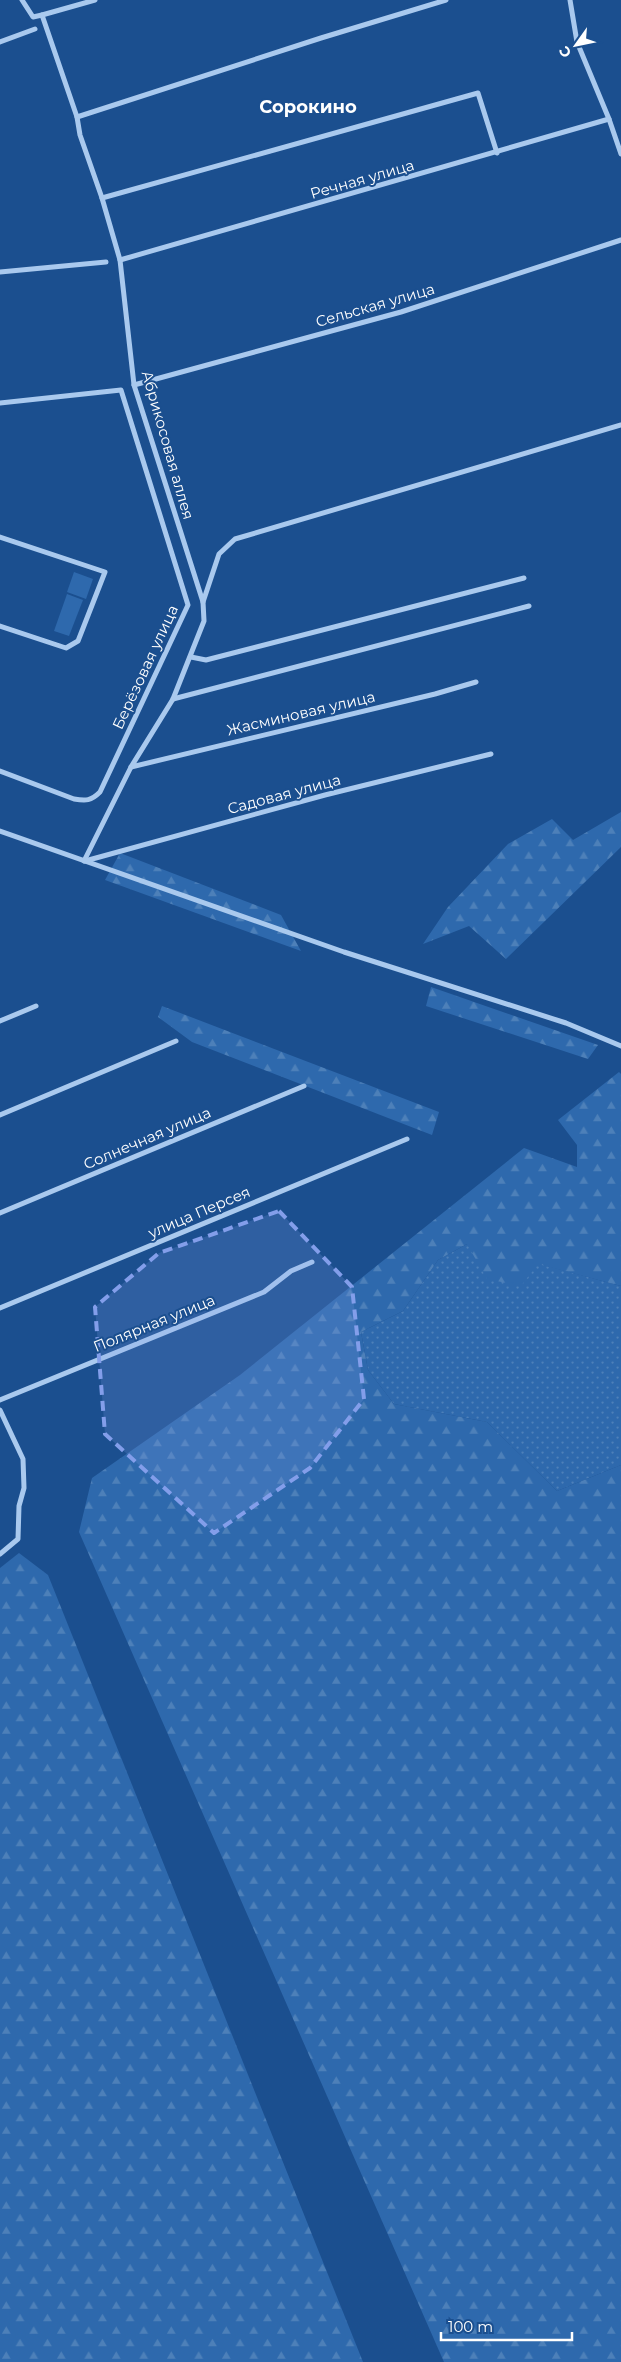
<svg xmlns="http://www.w3.org/2000/svg" width="621" height="2362" font-family="Montserrat,sans-serif">
	<defs>
		<pattern id="grass-dots" width="8" height="8" patternUnits="userSpaceOnUse" patternTransform="scale(1.25)"><rect width="8" height="8" fill="#2e69ad"/><path d="M2 2h.1M6 6h.1" fill="none" stroke="#4d80b9" stroke-width="1.8" stroke-linecap="round"/></pattern>
		<pattern id="forest-firs" width="22" height="20" patternUnits="userSpaceOnUse" patternTransform="scale(1.25)"><rect width="22" height="20" fill="#2e69ad"/><path d="M5 1l3.5 6h-7zM16 11l3.5 6h-7z" fill="#4d80b9"/></pattern>
	</defs>
	<rect width="100%" height="100%" fill="#1b4f8f"/>
	<!-- grass -->
	<polygon fill="url(#grass-dots)" points="467,1244 621,1286 621,1465 557,1491 487,1422 394,1404 368,1370 361,1332 403,1311 438,1260"/>
	<!-- forest -->
	<g fill="url(#forest-firs)">
		<polygon points="621,812 621,847 506,959 469,926 423,944 448,907 508,844 552,819 573,840"/>
		<polygon points="120,853 281,915 301,951 105,880"/>
		<polygon points="431,987 598,1045 588,1059 426,1006"/>
		<polygon points="162,1006 439,1112 432,1135 192,1042 158,1017"/>
		<polygon points="619,1072 621,1074 621,1286 538,1264 521,1286 487,1279 467,1244 438,1260 403,1311 361,1332 368,1370 394,1404 487,1422 557,1491 621,1465 621,2362 444,2362 79,1532 92,1478 240,1375 524,1148 577,1167 577,1145 558,1120"/>
		<polygon points="19,1553 48,1575 363,2362 0,2362 0,1568"/>
	</g>
	<!-- park -->
	<g fill="#2e69ad">
		<polygon points="74,572 93,579 86,599 67,592"/>
		<polygon points="67,594 83,600 69,636 54,631"/>
	</g>
	<g fill="none" stroke-linecap="round" stroke-linejoin="round">
		<!-- minor -->
		<g stroke="#a9c9ee" stroke-width="5">
			<polyline points="22,0 33,17 42,15 77,117 80,135 102,198 120,260 134,385 203,602 204,621 173,699 131,767 84,861"/>
			<polyline points="570,0 577,42 609,119 621,154"/>
			<polyline points="42,15 95,0"/>
			<polyline points="0,42 35,29"/>
			<polyline points="77,117 321,38 446,0"/>
			<polyline points="102,198 478,93 497,153"/>
			<polyline points="120,260 609,119"/>
			<polyline points="0,272 106,262"/>
			<polyline points="134,385 401,312 621,240"/>
			<path d="M0 403 121 390 188 605 100 792C91 801 86 801 74 799L0 771"/>
			<polyline points="0,537 105,572 78,641 66,648 0,626"/>
			<polyline points="203,602 219,554 235,539 621,425"/>
			<polyline points="191,657 206,660 524,578"/>
			<polyline points="173,699 529,606"/>
			<polyline points="131,767 435,694 476,682"/>
			<polyline points="0,831 344,952 566,1023 621,1046"/>
			<polyline points="85,861 325,795 491,754"/>
			<polyline points="0,1021 36,1006"/>
			<polyline points="0,1115 176,1041"/>
			<polyline points="0,1213 304,1086"/>
			<polyline points="0,1308 407,1139"/>
			<polyline points="0,1400 264,1292 291,1271 312,1262"/>
			<polyline points="0,1410 23,1459 24,1488 19,1506 18,1539 0,1554"/>
		</g>
	</g>
	<!-- marked area -->
	<path fill="#839eea" fill-opacity="0.2" stroke="#839eea" stroke-width="4" stroke-dasharray="10 6" stroke-linejoin="round" d="M279 1211 352 1287 364 1399 310 1468 214 1533 105 1434 95 1307 159 1253Z"/>
	<g text-anchor="middle" dominant-baseline="central" stroke-width="4" stroke-linejoin="round" paint-order="stroke">
		<!-- street labels -->
		<g font-size="15" fill="#fff" stroke="#1b4f8f">
			<text transform="translate(362 179) rotate(-16)">Речная улица</text>
			<text transform="translate(375 305) rotate(-16)">Сельская улица</text>
			<text transform="translate(168 445) rotate(74)">Абрикосовая аллея</text>
			<text transform="translate(145 667) rotate(-65)">Берёзовая улица</text>
			<text transform="translate(301 713) rotate(-13)">Жасминовая улица</text>
			<text transform="translate(284 794) rotate(-15)">Садовая улица</text>
			<text transform="translate(147 1138) rotate(-23)">Солнечная улица</text>
			<text transform="translate(199 1212) rotate(-23)">улица Персея</text>
			<text transform="translate(154 1323) rotate(-22)">Полярная улица</text>
		</g>
		<!-- quarter labels -->
		<g font-size="18" font-weight="bold" fill="#fff" stroke="#1b4f8f">
			<text x="308" y="107">Сорокино</text>
		</g>
	</g>
	<!-- north arrow -->
	<g transform="translate(576 45) rotate(237)" stroke="#1b4f8f" stroke-width="4" paint-order="stroke">
	<path d="M0-4L9 19L0 12L-9 19Z" fill="#ffffff"/>
	<text y="-8" font-size="14" font-weight="bold" text-anchor="middle" fill="#ffffff">С</text>
	</g>
	<!-- scale -->
	<path d="M441 2332v8h131v-8" fill="none" stroke="#ffffff" stroke-width="2.5"/>
	<text x="448" y="2332" font-size="15" fill="#ffffff" stroke="#1b4f8f" stroke-width="4" paint-order="stroke">100 m</text>
</svg>
